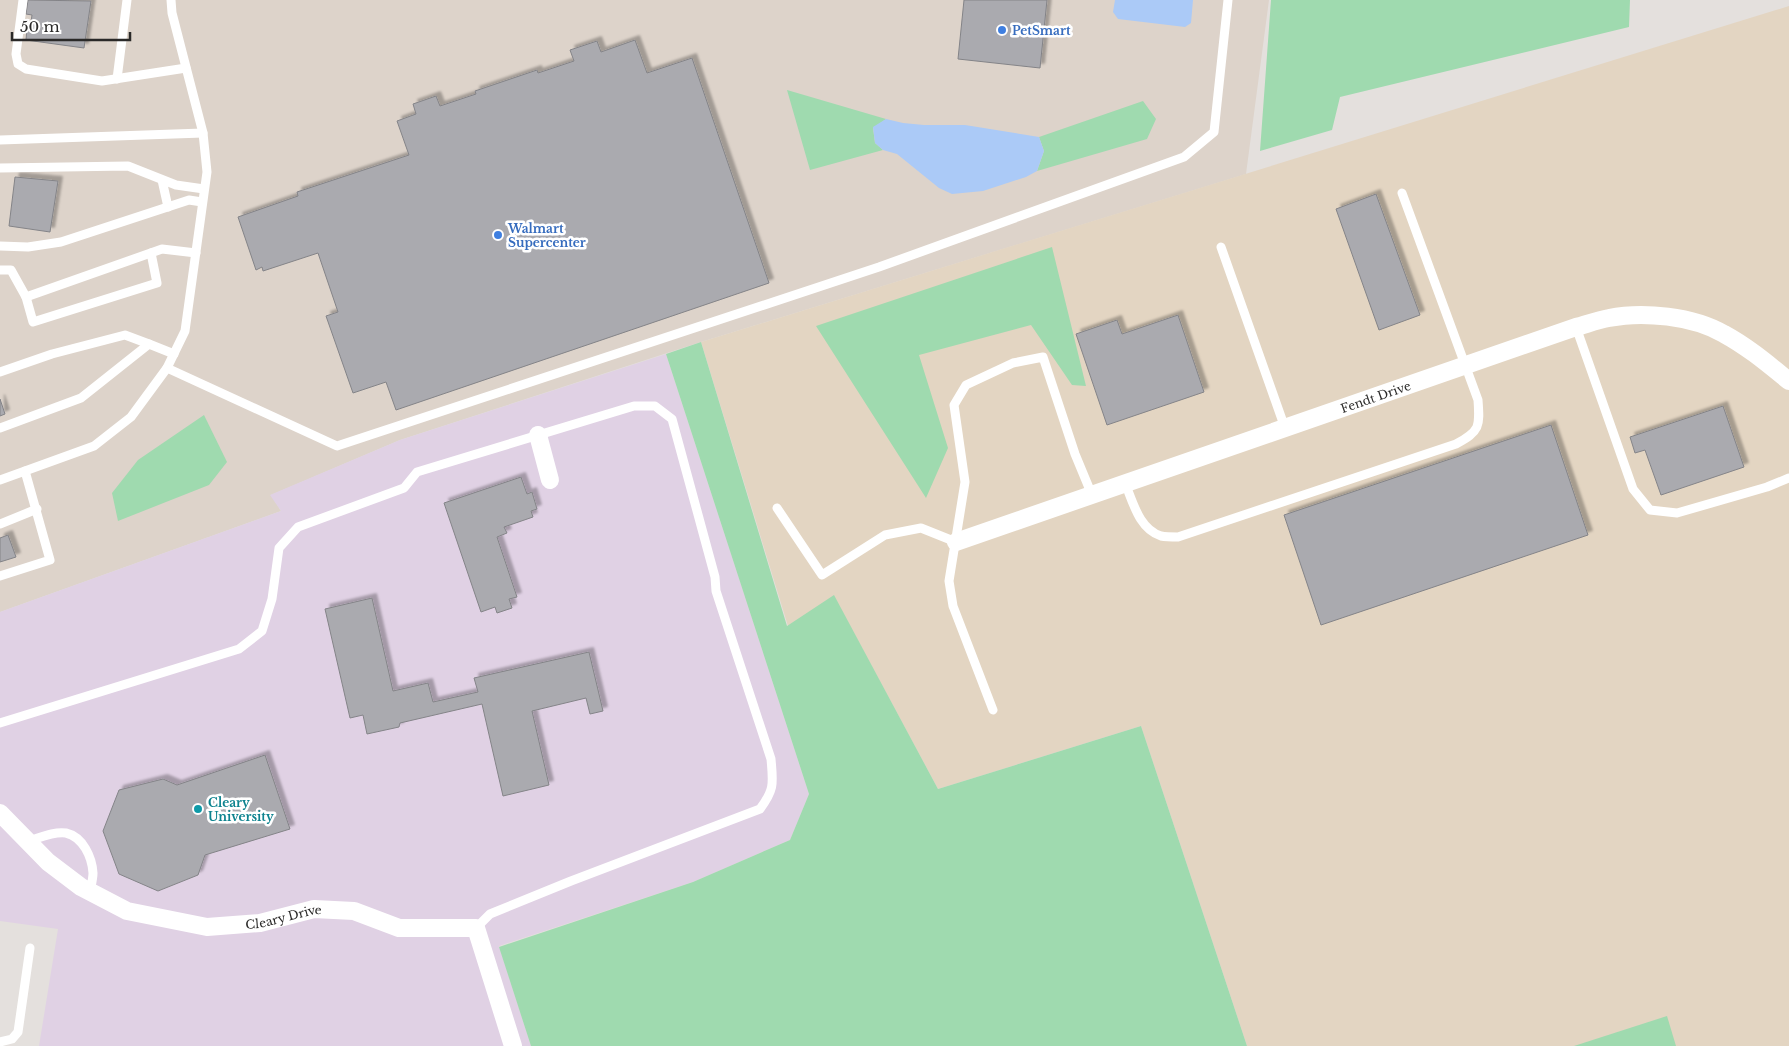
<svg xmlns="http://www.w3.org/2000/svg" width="1789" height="1046" font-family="'Libre Baskerville',serif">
	<defs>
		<filter id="shadow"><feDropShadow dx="4.5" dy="-4.5" stdDeviation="1" flood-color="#0004"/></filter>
	</defs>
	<rect width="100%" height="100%" fill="#e4e0dd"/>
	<!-- built -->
	<polygon fill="#ddd3ca" points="0,0 1269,0 1246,174 701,342 400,440 271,495 281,511 0,612"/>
	<!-- industrial -->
	<polygon fill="#e3d5c2" points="1789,6 1789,1046 1247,1046 1141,726 938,789 834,596 788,626 701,342"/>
	<!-- education -->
	<polygon fill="#e0d1e4" points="666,354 809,794 790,840 693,882 499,946 531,1046 39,1046 58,929 0,921 0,612 281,511 270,495 400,440"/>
	<!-- green -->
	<g fill="#9fdaaf">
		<polygon points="1271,0 1630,0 1629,27 1340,97 1332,130 1260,151"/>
		<polygon points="787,90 886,119 873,128 875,143 883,150 810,170"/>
		<polygon points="1143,101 1156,119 1147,139 1037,171 1044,151 1039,137"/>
		<polygon points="1052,247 1086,386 1072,385 1031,325 919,355 948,448 926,498 816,326"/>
		<polygon points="701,342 787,626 834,595 938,789 1141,726 1247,1046 531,1046 499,947 693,882 790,840 809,794 666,354"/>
		<polygon points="204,415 227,462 209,485 118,521 112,493 138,460"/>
		<polygon points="1667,1016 1676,1046 1574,1046"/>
	</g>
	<!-- water -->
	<g fill="#abcaf7">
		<polygon points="1115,0 1193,0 1191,23 1185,27 1118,19 1113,12"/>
		<polygon points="886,119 903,123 924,125 965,125 1039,137 1044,151 1037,171 1026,177 983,191 952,194 939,188 897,154 883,150 875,143 873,127"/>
	</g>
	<!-- building -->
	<g fill="#aaaaaf" stroke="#848488" filter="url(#shadow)">
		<polygon points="28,0 91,1 84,48 26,40 27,28 30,28 32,15 26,14"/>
		<polygon points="964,0 1047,0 1040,68 958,59"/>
		<polygon points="635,40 647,73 692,58 769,283 396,410 386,382 353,393 326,316 338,312 318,253 263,271 262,267 256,270 238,217 298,196 297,192 409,155 397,121 416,114 413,104 436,96 440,106 476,94 475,91 537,70 538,73 574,61 570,50 597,41 601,52"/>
		<polygon points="15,177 58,181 50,232 9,226"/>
		<polygon points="1376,194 1420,315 1379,330 1336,209"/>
		<polygon points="1178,315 1204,392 1107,425 1076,334 1117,320 1122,334"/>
		<polygon points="0,399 5,414 0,416"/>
		<polygon points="1723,406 1744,467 1661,495 1645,450 1635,453 1630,437"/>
		<polygon points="1551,425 1588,535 1321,625 1284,515"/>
		<polygon points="521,477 527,494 532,492 537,509 531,511 533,517 504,527 507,533 497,537 517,597 509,599 512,608 497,613 495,607 481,612 444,503"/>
		<polygon points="8,535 16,557 0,562 0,538"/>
		<polygon points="372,598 393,691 428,683 433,702 478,692 474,678 589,652 603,711 590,714 586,698 532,711 549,785 503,796 482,704 400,723 399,727 367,734 363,715 350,718 325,609"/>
		<polygon points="265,755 290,829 205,855 198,875 158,891 119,874 103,831 119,790 163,779 177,785"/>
	</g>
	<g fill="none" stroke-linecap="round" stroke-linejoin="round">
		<!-- service -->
		<g stroke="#fff" stroke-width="9">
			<polyline points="23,0 16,54 18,64 26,69 102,81 186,68"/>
			<polyline points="117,79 127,0"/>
			<polyline points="0,140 203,133"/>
			<polyline points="0,168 128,166 176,185 204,189"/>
			<polyline points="162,180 168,207"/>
			<polyline points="0,246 28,247 61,242 189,200 202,202"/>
			<polyline points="1221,247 1285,428"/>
			<polyline points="0,270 11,270 26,297 162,249 196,253"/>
			<polyline points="26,297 33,322 157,283 151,253"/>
			<polyline points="1576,327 1633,489 1650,510 1677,513 1767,487 1789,478"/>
			<polyline points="167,368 337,446 879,267 1184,157 1214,132 1228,0"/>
			<polyline points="0,372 52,354 125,335 149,344"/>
			<polyline points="0,428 81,398 149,344 174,354"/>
			<polyline points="0,480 94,446 131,417 167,368 185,331 207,172 203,133 172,13 171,0"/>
			<path d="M1125 483C1133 502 1139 529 1161 536 1166 537 1173 537 1178 537L1456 444C1480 431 1480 427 1478 400L1402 193"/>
			<polyline points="777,508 822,575 885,535 921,528 956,542"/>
			<polyline points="0,524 37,509"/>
			<polyline points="0,576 50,560 25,471"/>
			<polyline points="993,710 953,606 949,581 965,482 954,405 966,385 1013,363 1043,357 1075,454 1092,495"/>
			<path d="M0 723 239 649 262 631 272 599 279 548 298 527 404 488 417 472 634 406H655L672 419 715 577 716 591 771 759C773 783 775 789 760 809L571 881 490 914 476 928"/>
			<path d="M28 841C39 838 54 831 66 833 83 837 92 857 93 873 93 879 91 886 90 892"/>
			<polyline points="0,1042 12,1039 18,1032 30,948"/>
		</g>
		<!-- minor -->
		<g stroke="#fff" stroke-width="18">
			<polyline points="538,435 550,480"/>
			<path id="s1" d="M956 542 1576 327C1587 324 1598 320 1609 318 1643 311 1693 316 1724 334 1748 347 1768 364 1789 381"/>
			<path id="s2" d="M0 813 48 862 81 887 127 911 207 927 260 923 314 909 354 911 399 928H476L513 1046"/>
		</g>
	</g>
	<!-- markers -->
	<g fill="#3f7fe0" stroke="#fff" stroke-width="2">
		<circle cx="1002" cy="30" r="5"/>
		<circle cx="498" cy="235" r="5"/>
	</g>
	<circle fill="#0f9aa8" stroke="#fff" stroke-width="2" cx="198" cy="809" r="5"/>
	<g text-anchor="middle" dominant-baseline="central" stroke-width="5" stroke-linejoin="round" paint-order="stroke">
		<!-- shop labels -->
		<g font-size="12" font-weight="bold" fill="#366cbe" stroke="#fff" text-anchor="start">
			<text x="1012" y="30">PetSmart</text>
			<text x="508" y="228">Walmart<tspan x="508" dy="14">Supercenter</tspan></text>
		</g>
		<!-- street labels -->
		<g font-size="12" fill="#2a2928" stroke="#fff">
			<text stroke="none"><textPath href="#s1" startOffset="444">Fendt Drive</textPath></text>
			<text stroke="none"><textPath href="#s2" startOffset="321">Cleary Drive</textPath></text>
		</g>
		<!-- culture labels -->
		<g font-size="12" font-weight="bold" fill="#0d838f" stroke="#fff" text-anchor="start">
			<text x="208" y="802">Cleary<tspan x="208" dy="14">University</tspan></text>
		</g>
	</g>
	<!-- scale -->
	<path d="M12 32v8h118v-8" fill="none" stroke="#2a2928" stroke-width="2.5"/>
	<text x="20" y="32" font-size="15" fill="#2a2928" stroke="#ffffff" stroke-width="4" paint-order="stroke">50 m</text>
</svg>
